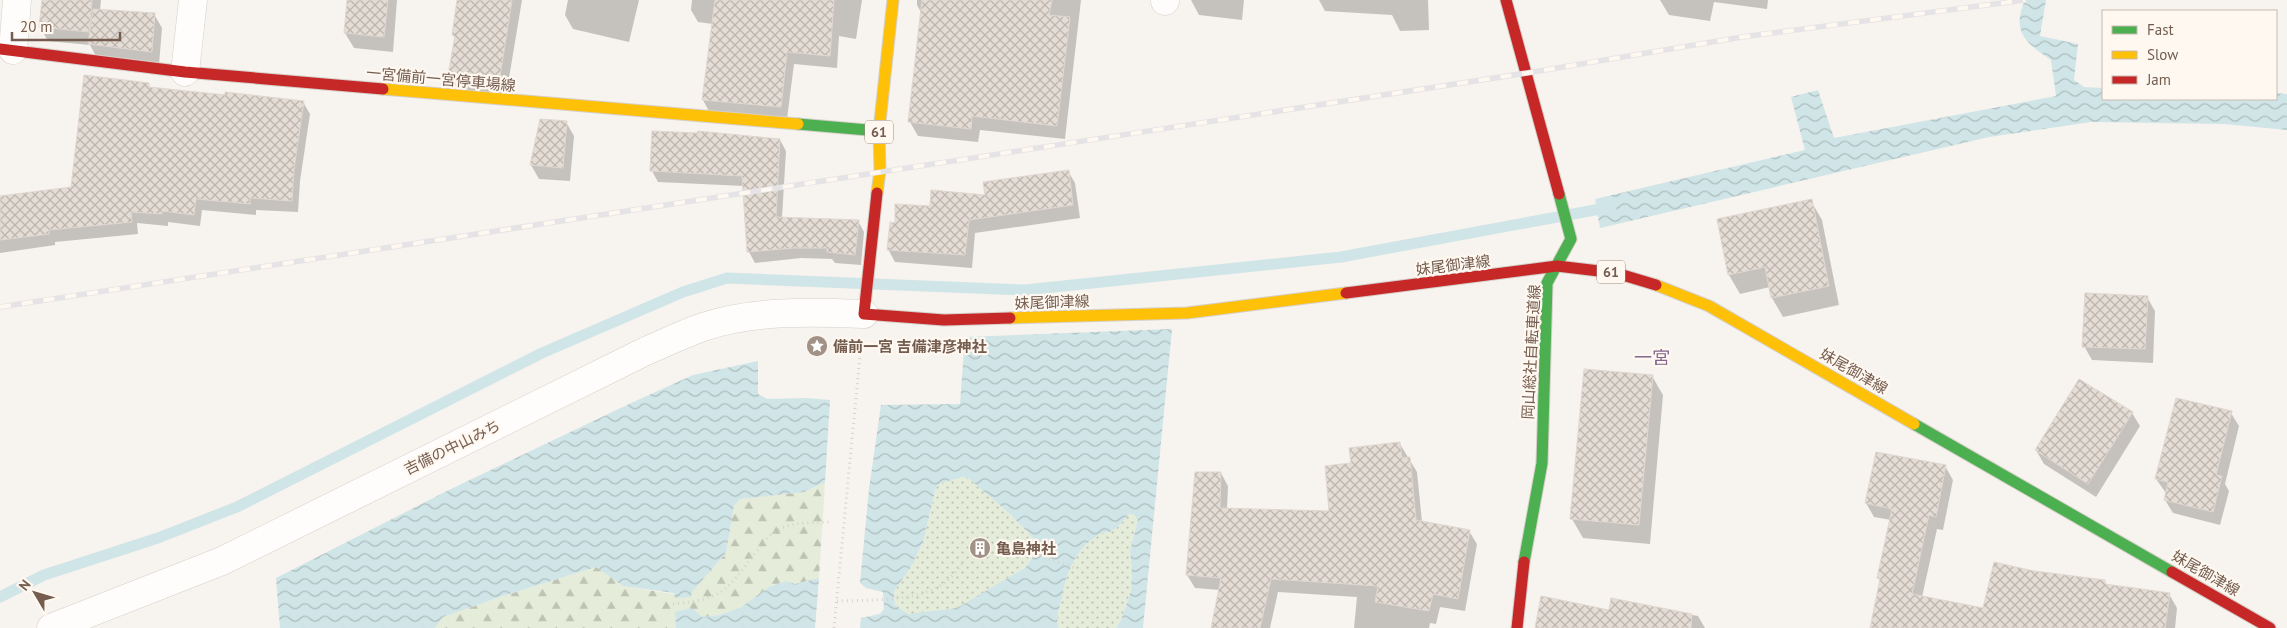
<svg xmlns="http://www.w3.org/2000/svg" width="2287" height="628" font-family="'PT Sans','Noto Sans JP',sans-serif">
	<defs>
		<pattern id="grass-dots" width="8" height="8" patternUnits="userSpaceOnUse" patternTransform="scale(1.25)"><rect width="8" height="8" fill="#e5edda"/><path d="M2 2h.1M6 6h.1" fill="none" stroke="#bec3b3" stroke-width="1.8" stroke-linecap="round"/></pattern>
		<pattern id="forest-firs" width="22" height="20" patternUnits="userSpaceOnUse" patternTransform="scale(1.25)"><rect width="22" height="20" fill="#e5edda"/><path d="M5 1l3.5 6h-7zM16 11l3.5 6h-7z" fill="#bec3b3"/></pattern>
		<pattern id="water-waves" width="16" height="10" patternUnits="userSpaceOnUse" patternTransform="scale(1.25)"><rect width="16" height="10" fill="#d0e5e7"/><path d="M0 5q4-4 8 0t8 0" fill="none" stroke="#adbdbe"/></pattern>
		<pattern id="building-cross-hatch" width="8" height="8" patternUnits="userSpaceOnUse" patternTransform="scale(1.25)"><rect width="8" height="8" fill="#e4dcd5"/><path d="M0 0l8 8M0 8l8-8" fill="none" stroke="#bdb6af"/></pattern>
	</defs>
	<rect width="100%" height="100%" fill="#f7f3ee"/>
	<!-- grass -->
	<g fill="url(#grass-dots)">
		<path d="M963 477 968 478 1011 515 1041 546 1025 568 963 605C953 611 920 617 908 614 904 613 899 608 895 605L894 591 911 567 923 542 936 487 941 483Z"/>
		<path d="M1129 514H1134L1138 519 1130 551 1132 572 1131 591 1121 620 1116 628H1059C1055 619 1060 606 1062 597 1067 572 1075 550 1098 535 1101 532 1105 533 1109 532 1118 529 1123 521 1129 514Z"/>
	</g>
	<!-- forest -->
	<polygon fill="url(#forest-firs)" points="825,482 819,578 795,584 786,581 769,587 740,608 719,615 702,617 675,612 676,628 435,628 443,617 503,596 596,567 623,586 691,597 692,592 726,553 734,506 740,499 804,492"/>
	<!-- water -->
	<g fill="url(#water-waves)" fill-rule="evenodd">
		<path d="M2025 0H2046L2040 36 2078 44 2074 80 2084 87 2103 88V99H2276V93L2287 94V130L2224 124 2091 122 1989 137 1600 228 1595 199 1805 150 1791 97 1818 90 1834 138 2056 96 2051 60C2026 43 2011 32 2025 0Z"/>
		<path d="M1172 329 1143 628H1116L1121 620 1131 591 1132 572 1130 551 1138 519 1133 514H1129C1123 521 1118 529 1109 532 1105 533 1101 532 1098 535 1075 550 1067 572 1062 597 1060 606 1055 619 1059 628H860L861 618 880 614 884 609 883 592 866 588 860 583 869 489 881 405 960 404 965 337ZM963 477 968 478 1011 515 1041 546 1025 568 957 608 908 614 895 605 894 591 911 567 923 542 936 487 941 483Z"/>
		<polygon points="758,361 758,394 767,399 806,398 830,400 825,482 804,492 740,499 734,506 726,553 692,592 691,597 675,598 674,593 623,586 596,567 503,596 443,617 435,628 280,628 276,578 451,489 629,404 693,375"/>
		<polygon points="819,578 815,628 676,628 675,612 692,608 702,617 719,615 740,608 769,587 786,581 795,584"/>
	</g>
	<!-- shadow -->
	<g fill="#0003">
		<polygon points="43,0 101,0 100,11 154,14 162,28 159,65 97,58 90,45 48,41 40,27"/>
		<polygon points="348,0 397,0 393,52 354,48 345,33"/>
		<polygon points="459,0 522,0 506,96 457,88 449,75 456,40 453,35"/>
		<polygon points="568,0 639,0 629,42 573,29 565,15"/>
		<polygon points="692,0 862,0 856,39 839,36 837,68 794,64 787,119 710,113 703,100 713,24 698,22 691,10"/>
		<polygon points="917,0 1081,0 1065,139 980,130 978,142 918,136 910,122 922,14 917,5"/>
		<polygon points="1191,0 1244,0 1242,20 1199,15"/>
		<polygon points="1319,0 1428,0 1429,30 1400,31 1392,15 1325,11"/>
		<polygon points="1660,0 1768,0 1767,9 1714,2 1710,21 1669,15"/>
		<polygon points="148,84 151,88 303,102 310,114 300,181 298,212 256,210 256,215 202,210 200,226 168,222 168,226 137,223 138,234 55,242 55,245 0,253 0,197 72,188"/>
		<polygon points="541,120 566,122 574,136 570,181 539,179 531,165"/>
		<polygon points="653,133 780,140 786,151 782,218 858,221 864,232 861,265 835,263 832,259 801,258 755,263 749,252 744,186 658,182 652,171"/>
		<polygon points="1068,171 1075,183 1080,218 975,233 972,268 895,262 888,249 896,224 931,207 987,197"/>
		<polygon points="1811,201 1822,220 1839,305 1783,317 1772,298 1770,287 1740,294 1729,275 1718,220"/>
		<polygon points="2147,297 2155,311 2153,363 2092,360 2084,346"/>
		<polygon points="1652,376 1663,395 1650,544 1583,538 1572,519"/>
		<polygon points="2132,413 2140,426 2096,497 2044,464 2036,450"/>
		<polygon points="2231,413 2239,426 2225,484 2229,491 2220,525 2173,513 2165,500 2166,493 2156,479"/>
		<polygon points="1400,444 1417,472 1422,522 1469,531 1477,544 1465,611 1440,607 1436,624 1430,623 1429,628 1354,628 1357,597 1278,592 1270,628 1212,628 1220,590 1195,588 1187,575 1221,473 1228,486 1227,509 1331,512 1352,464"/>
		<polygon points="1945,466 1953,480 1943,530 1937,529 1922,597 1984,609 2033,572 2104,581 2107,585 2169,594 2177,608 2175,628 1872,628 1881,582 1878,578 1891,520 1874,517 1866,503"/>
		<polygon points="1612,600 1698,616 1705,628 1536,628 1610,611"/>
	</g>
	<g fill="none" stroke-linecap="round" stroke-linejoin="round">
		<!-- stream -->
		<polyline stroke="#d0e5e7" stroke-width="11" points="0,597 44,575 158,538 237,507 542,353 683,292 727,278 1025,290 1341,257 1611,207"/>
	</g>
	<!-- building -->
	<g fill="url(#building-cross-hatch)" stroke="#e0d7d0">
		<polygon points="42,0 92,0 89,32 39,27"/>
		<polygon points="347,0 388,0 384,37 344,33"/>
		<polygon points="457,0 512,0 499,83 448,75 455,36 452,35"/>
		<polygon points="715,0 834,0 830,56 787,52 781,107 702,100"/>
		<polygon points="922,0 1052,0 1049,15 1070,17 1057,126 972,116 971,129 908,122"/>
		<polygon points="93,9 155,13 152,52 88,44"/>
		<polygon points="84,75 149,83 149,87 225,95 225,92 304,101 294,169 292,201 250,198 250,204 196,199 194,215 162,211 162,214 131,212 132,222 49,230 49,234 0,240 0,196 71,187"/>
		<polygon points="540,119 567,121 563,168 530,165"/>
		<polygon points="652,131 697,133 698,131 780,139 776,217 859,220 855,255 827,252 827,248 794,248 747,252 742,176 650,171"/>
		<polygon points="1069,170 1073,205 969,220 965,255 887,250 890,222 895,223 895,204 930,206 931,190 985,195 983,182"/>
		<polygon points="1812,199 1829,286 1771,298 1765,267 1728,275 1717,219"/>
		<polygon points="2085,293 2148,296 2145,349 2082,347"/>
		<polygon points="1584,369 1653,375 1639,525 1570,519"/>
		<polygon points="2079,379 2133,412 2088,484 2035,450"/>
		<polygon points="2176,398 2232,411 2216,475 2222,476 2213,512 2164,500 2168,482 2155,479"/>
		<polygon points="1400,442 1402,458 1410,457 1416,520 1470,530 1458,599 1433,594 1429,611 1375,602 1378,586 1271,579 1260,628 1211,628 1221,578 1186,575 1195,472 1221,472 1220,508 1329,511 1325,466 1351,463 1349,448"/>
		<polygon points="1876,452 1946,465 1936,517 1929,515 1912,594 1983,608 1994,562 2034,571 2105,580 2105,584 2170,593 2165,628 1870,628 1880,579 1877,578 1892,509 1865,503"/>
		<polygon points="1541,596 1609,610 1611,598 1692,614 1691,628 1535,628"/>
	</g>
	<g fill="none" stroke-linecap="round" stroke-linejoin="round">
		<!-- street casing -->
		<g stroke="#d5cfc9" stroke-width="29">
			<g id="street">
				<polyline points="1165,1 1165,0"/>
				<polyline points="13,50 17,0"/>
				<polyline points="185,72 193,0"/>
				<path d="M51 628 222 561 646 351C665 343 683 334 703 327 753 310 811 312 864 314"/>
			</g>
		</g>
		<!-- fast casing -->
		<g stroke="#d5cfc9" stroke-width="13">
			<g id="fast">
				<polyline points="798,124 879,131"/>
				<polyline points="1914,424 2172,572"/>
				<polyline points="1524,562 1542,463 1547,283 1571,239 1559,194"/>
			</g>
		</g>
		<!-- slow casing -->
		<g stroke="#d5cfc9" stroke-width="13">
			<g id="slow">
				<polyline points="383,89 798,124"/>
				<polyline points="877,193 880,171 879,131 893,0"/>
				<polyline points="1656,285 1709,306 1914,424"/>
				<polyline points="1010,318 1187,313 1346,293"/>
			</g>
		</g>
		<!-- jam casing -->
		<g stroke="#d5cfc9" stroke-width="13">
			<g id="jam">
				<polyline points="1506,0 1559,194"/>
				<polyline points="0,49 185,72 383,89"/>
				<polyline points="877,193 864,314 944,320 1010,318"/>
				<polyline points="1346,293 1557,266 1616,273 1656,285"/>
				<polyline points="2172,572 2270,628"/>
				<polyline points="1517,628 1524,562"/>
			</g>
		</g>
		<!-- path -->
		<g stroke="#d8d1cc" stroke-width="3" stroke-dasharray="1 4" stroke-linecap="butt">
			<polyline points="1030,552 1075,568"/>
			<path d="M837 601C868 600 922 602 947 581 953 576 958 568 963 563"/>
			<path d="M673 604C724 599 726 591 756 552 762 545 769 534 778 530 794 521 813 523 831 522"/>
			<polyline points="834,628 861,345"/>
		</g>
		<!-- street -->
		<use href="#street" stroke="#fefdfc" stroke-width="28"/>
		<!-- fast -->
		<use href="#fast" stroke="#4caf50" stroke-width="11"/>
		<!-- slow -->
		<use href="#slow" stroke="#ffc107" stroke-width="11"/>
		<!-- jam -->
		<use href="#jam" stroke="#c62828" stroke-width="11"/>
		<!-- rail casing -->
		<g stroke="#e5e3e6" stroke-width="5.5">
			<polyline id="rail" points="0,307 1527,73 1742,37 2025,0"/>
		</g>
		<!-- rail -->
		<use href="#rail" stroke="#fef8f0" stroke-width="4" stroke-dasharray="11" stroke-linecap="butt"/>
	</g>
	<!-- icons -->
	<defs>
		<g id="sight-disc" transform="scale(1.125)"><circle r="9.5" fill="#a29187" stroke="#fef8f0"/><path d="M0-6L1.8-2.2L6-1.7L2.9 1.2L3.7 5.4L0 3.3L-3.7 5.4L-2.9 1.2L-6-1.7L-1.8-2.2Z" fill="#fff"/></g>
		<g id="building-disc" transform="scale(1.125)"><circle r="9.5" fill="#a29187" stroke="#fef8f0"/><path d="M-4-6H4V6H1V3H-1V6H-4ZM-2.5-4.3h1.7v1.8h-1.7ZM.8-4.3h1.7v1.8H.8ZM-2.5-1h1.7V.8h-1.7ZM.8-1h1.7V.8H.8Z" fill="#fff"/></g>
	</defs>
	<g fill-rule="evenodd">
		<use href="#sight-disc" x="817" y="346"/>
		<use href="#building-disc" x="980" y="548"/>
	</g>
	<g text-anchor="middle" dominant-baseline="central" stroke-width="4.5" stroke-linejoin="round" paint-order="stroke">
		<!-- shield labels -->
		<g fill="#fef8f0" stroke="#9d8b7f" stroke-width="1">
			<rect x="865" y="120.5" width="28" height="23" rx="4"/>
			<rect x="1597" y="260.5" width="28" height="23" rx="4"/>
		</g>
		<g font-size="14" font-weight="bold" fill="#745c4f">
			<text x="879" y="132">61</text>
			<text x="1611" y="272">61</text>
		</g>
		<!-- street labels -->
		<g font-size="15" fill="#745c4f" stroke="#fef8f0">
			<text transform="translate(441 79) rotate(5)">一宮備前一宮停車場線</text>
			<text transform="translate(1453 265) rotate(-7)">妹尾御津線</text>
			<text transform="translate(1052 302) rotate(-2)">妹尾御津線</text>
			<text transform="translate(1531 352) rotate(-87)">岡山総社自転車道線</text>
			<text transform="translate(1854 371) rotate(30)">妹尾御津線</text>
			<text transform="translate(452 447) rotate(-26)">吉備の中山みち</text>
			<text transform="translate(2206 573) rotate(30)">妹尾御津線</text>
		</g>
		<!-- poi labels -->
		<g font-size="15" font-weight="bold" fill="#745c4f" stroke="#fef8f0" text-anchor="start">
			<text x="833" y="346">備前一宮 吉備津彦神社</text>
			<text x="996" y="548">亀島神社</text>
		</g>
		<!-- quarter labels -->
		<g font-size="18" fill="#816690" stroke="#fef8f0">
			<text x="1652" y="357">一宮</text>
		</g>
	</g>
	<!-- legend -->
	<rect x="2102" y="10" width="175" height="90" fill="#fef8f0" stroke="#c7bab0"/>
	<rect x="2112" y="26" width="25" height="8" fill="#4caf50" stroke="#c7bab0"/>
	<text x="2147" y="35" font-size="15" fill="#745c4f">Fast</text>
	<rect x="2112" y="51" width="25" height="8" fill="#ffc107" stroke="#c7bab0"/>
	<text x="2147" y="60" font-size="15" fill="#745c4f">Slow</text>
	<rect x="2112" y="76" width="25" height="8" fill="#c62828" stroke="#c7bab0"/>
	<text x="2147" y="85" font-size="15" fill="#745c4f">Jam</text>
	<!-- north arrow -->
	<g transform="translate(35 593) rotate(308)" stroke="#fef8f0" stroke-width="4" paint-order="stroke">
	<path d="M0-4L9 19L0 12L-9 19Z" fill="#745c4f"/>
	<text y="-8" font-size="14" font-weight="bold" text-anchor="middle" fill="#745c4f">N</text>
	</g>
	<!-- scale -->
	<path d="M12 32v8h108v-8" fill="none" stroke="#745c4f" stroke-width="2.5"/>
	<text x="20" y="32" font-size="15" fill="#745c4f" stroke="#fef8f0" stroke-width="4" paint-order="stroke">20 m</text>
</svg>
